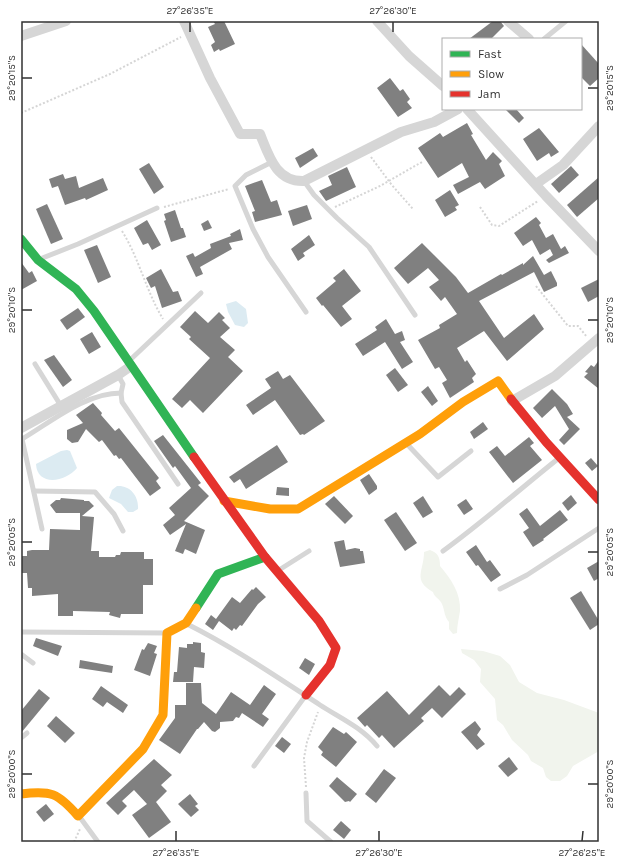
<svg xmlns="http://www.w3.org/2000/svg" width="620" height="863" font-family="Karla,sans-serif">
	<rect width="100%" height="100%" fill="#fff"/>
	<!-- green -->
	<g fill="#f1f4ed">
		<path d="M430 550C438 553 440 557 440 566 451 579 461 593 460 611 459 618 457 625 457 633L453 634 449 629V622C444 616 445 611 442 604 440 599 434 597 433 592 412 580 424 571 424 552Z"/>
		<polygon points="461,649 483,651 500,656 510,665 519,682 537,693 564,700 599,713 599,751 573,766 567,776 560,781 551,781 546,777 543,768 531,761 528,755 512,740 503,725 497,720 495,699 480,682 481,669 474,660 462,653"/>
	</g>
	<!-- water -->
	<g fill="#dcebf2">
		<polygon points="236,301 246,309 248,323 244,327 235,325 228,312 226,304"/>
		<path d="M67 450 70 451 77 468C66 482 37 487 36 464L61 451Z"/>
		<path d="M117 486C130 485 139 496 138 509L133 512H128L121 504 109 498 112 490Z"/>
	</g>
	<!-- building -->
	<g fill="#808080">
		<polygon points="213,21 224,21 235,44 220,51 219,49 214,52 211,45 215,42 208,27 215,24"/>
		<polygon points="493,21 500,21 504,26 491,39 469,39"/>
		<polygon points="581,44 599,64 599,78 590,86 581,77"/>
		<polygon points="390,78 400,91 403,89 410,99 407,102 412,108 398,117 377,88"/>
		<polygon points="505,109 516,109 524,118 519,123"/>
		<polygon points="467,123 473,134 471,135 486,160 493,152 502,161 499,164 505,176 485,189 480,182 458,194 453,185 469,177 462,163 438,178 418,148 440,133 443,137"/>
		<polygon points="539,128 559,152 551,157 549,153 537,161 523,139"/>
		<polygon points="313,148 318,156 300,168 295,158"/>
		<polygon points="149,163 164,187 154,194 139,169"/>
		<polygon points="571,166 579,175 559,193 551,184"/>
		<polygon points="347,167 356,187 326,201 319,191 332,185 328,176"/>
		<polygon points="63,174 65,179 76,176 79,188 103,178 108,190 86,200 85,198 65,205 58,186 52,188 49,179"/>
		<polygon points="599,177 599,198 577,217 567,205"/>
		<polygon points="262,180 271,202 277,200 282,215 255,222 252,212 255,211 245,186"/>
		<polygon points="450,190 459,205 455,207 457,210 445,217 435,200"/>
		<polygon points="47,204 63,239 51,244 36,209"/>
		<polygon points="307,205 312,219 293,226 288,211"/>
		<polygon points="175,210 181,228 183,228 186,237 171,242 164,221 166,220 164,214"/>
		<polygon points="536,217 541,223 539,225 546,238 553,234 561,249 565,246 569,253 549,263 546,260 553,255 550,249 540,255 532,240 523,246 514,233"/>
		<polygon points="147,220 161,245 152,250 148,243 143,245 134,228"/>
		<polygon points="208,220 212,228 204,231 201,224"/>
		<polygon points="240,229 243,240 229,243 232,249 200,267 203,274 196,277 186,256 193,253 195,257 211,248 210,244 231,236 230,234"/>
		<polygon points="309,235 315,245 303,253 305,256 298,261 291,249"/>
		<polygon points="422,243 456,277 468,293 501,274 502,275 523,263 523,265 533,256 544,275 551,271 557,283 557,286 544,292 534,272 479,301 504,338 534,314 544,329 507,361 484,331 457,348 465,362 467,360 476,374 472,378 474,382 450,398 442,383 447,380 439,367 435,369 418,340 440,328 439,325 457,314 445,297 441,301 429,287 439,280 428,268 408,284 394,268"/>
		<polygon points="97,245 111,277 98,283 84,250"/>
		<polygon points="21,262 29,273 32,271 37,281 21,290"/>
		<polygon points="161,269 173,292 178,291 182,301 162,308 155,286 151,288 146,278"/>
		<polygon points="344,269 361,291 342,306 352,319 341,327 323,305 322,306 316,298 336,281 333,278"/>
		<polygon points="599,279 599,296 588,302 581,288"/>
		<polygon points="78,308 85,317 67,330 60,320"/>
		<polygon points="195,311 208,323 219,312 225,318 222,320 230,328 220,337 235,350 228,357 243,371 203,413 190,400 182,408 172,399 210,358 189,339 191,337 180,327"/>
		<polygon points="386,319 395,334 402,331 405,340 400,342 413,362 402,369 385,342 363,356 355,344 377,330 375,327"/>
		<polygon points="92,332 101,347 89,354 80,339"/>
		<polygon points="54,355 72,380 63,387 44,360"/>
		<polygon points="599,360 599,389 584,377 588,373 585,372 591,365 594,367"/>
		<polygon points="395,368 408,385 398,392 386,375"/>
		<polygon points="278,371 283,379 290,375 325,421 304,435 303,434 300,435 275,400 253,415 246,405 271,388 265,379"/>
		<polygon points="428,386 438,401 432,406 421,392"/>
		<polygon points="552,389 567,404 573,414 567,417 580,429 564,445 559,440 569,429 555,406 542,418 533,408"/>
		<polygon points="93,403 102,413 101,415 115,431 119,428 159,478 156,481 161,488 150,496 121,458 119,459 116,455 114,456 102,440 99,442 86,429 78,442 72,443 67,439 67,430 83,423 76,415"/>
		<polygon points="483,422 488,429 474,439 470,432"/>
		<polygon points="163,435 201,483 198,485 209,496 184,521 205,530 196,554 185,549 183,554 175,551 186,524 170,535 163,525 175,515 169,508 191,488 175,466 173,468 154,441"/>
		<polygon points="529,437 534,443 530,446 542,460 513,483 489,452 497,446 505,456"/>
		<polygon points="277,445 288,462 246,489 240,479 234,483 229,477"/>
		<polygon points="591,458 598,466 592,471 585,463"/>
		<polygon points="369,474 377,486 377,489 369,495 360,480"/>
		<polygon points="277,487 289,488 289,496 276,495"/>
		<polygon points="571,495 577,503 568,511 562,503"/>
		<polygon points="334,496 353,516 345,524 325,504"/>
		<polygon points="423,496 433,512 423,518 413,503"/>
		<polygon points="61,498 84,500 84,501 89,501 94,506 82,516 94,517 91,551 99,551 99,557 115,557 116,555 120,555 121,552 144,552 144,559 153,559 153,585 143,585 143,614 121,614 120,618 109,615 110,612 73,611 73,616 58,616 58,594 32,596 32,588 28,588 27,573 21,573 21,556 27,556 27,551 32,550 49,550 50,529 80,530 80,513 56,513 50,505 56,500 60,500"/>
		<polygon points="466,499 473,509 464,515 457,505"/>
		<polygon points="527,508 540,526 560,510 568,520 543,539 544,540 533,547 523,532 529,528 519,514"/>
		<polygon points="396,512 417,543 405,551 384,520"/>
		<polygon points="344,540 346,550 355,548 360,549 360,551 363,551 365,563 340,567 334,542"/>
		<polygon points="476,545 487,562 490,560 501,575 491,582 478,565 476,566 466,552"/>
		<polygon points="599,561 599,578 594,581 587,568"/>
		<polygon points="256,587 266,597 258,604 242,626 240,625 236,630 234,628 232,631 219,621 213,630 205,624 211,615 216,619 232,597 240,603 252,589 253,590"/>
		<polygon points="581,591 599,621 599,624 590,630 570,598"/>
		<polygon points="36,638 62,646 58,656 33,646"/>
		<polygon points="193,642 201,643 201,652 205,653 204,668 194,667 193,682 173,682 174,672 177,672 179,647 187,648 187,644 193,644"/>
		<polygon points="148,643 157,646 154,653 157,654 150,676 134,670 142,649 144,650"/>
		<polygon points="305,658 315,664 309,675 299,668"/>
		<polygon points="80,660 113,666 112,673 79,668"/>
		<polygon points="186,683 201,683 202,703 216,714 231,692 250,705 264,685 276,694 262,714 269,719 263,727 242,713 239,718 236,717 233,721 220,722 220,728 215,732 212,731 204,722 198,729 197,729 180,754 159,740 175,718 175,705 186,705"/>
		<polygon points="439,685 450,696 459,687 466,694 442,718 432,708 421,718 424,721 394,748 382,735 379,738 367,725 365,727 357,718 387,691 409,715"/>
		<polygon points="101,686 128,705 123,713 107,702 103,707 92,699"/>
		<polygon points="39,689 50,698 21,733 21,711"/>
		<polygon points="56,716 75,733 65,743 47,726"/>
		<polygon points="475,721 481,729 477,735 485,744 477,750 461,732"/>
		<polygon points="333,727 344,734 346,732 357,742 336,767 321,755 323,752 318,747"/>
		<polygon points="282,737 291,744 284,753 275,746"/>
		<polygon points="509,757 518,769 508,777 498,766"/>
		<polygon points="154,759 172,775 161,785 167,791 156,802 171,822 149,838 132,815 147,804 134,790 122,801 127,806 118,815 106,803"/>
		<polygon points="384,769 396,778 376,803 365,794"/>
		<polygon points="337,777 357,794 350,802 349,801 345,802 329,786"/>
		<polygon points="190,794 198,804 195,806 199,810 191,817 178,804"/>
		<polygon points="46,804 54,814 44,822 36,812"/>
		<polygon points="341,821 351,830 344,839 333,830"/>
	</g>
	<g fill="none" stroke-linecap="round" stroke-linejoin="round">
		<!-- path -->
		<g stroke="#d5d5d5" stroke-width="2" stroke-dasharray="2 2" stroke-linecap="butt">
			<polyline points="21,113 110,74 181,37"/>
			<polyline points="371,157 391,184 413,209"/>
			<polyline points="164,207 229,189"/>
			<polyline points="335,207 380,186 422,162"/>
			<polyline points="480,207 492,225 499,226 538,201"/>
			<path d="M122 231C139 258 146 291 163 319"/>
			<polyline points="536,286 568,326 578,326 587,337"/>
			<polyline points="306,787 304,758 307,742 318,712"/>
			<polyline points="74,842 80,829"/>
		</g>
		<!-- lane -->
		<g stroke="#d6d6d6" stroke-width="5">
			<polyline points="544,39 566,21"/>
			<polyline points="272,162 246,175 235,186 253,229 268,257 306,312"/>
			<polyline points="304,181 314,195 337,218 369,247 415,315"/>
			<polyline points="40,259 78,244 157,208"/>
			<polyline points="129,361 201,293"/>
			<polyline points="35,364 61,406"/>
			<polyline points="118,375 123,384 121,393 122,402 178,484"/>
			<polyline points="406,443 438,477 471,451"/>
			<polyline points="34,491 95,492 114,514 123,531"/>
			<path d="M42 529 22 439C51 422 85 393 121 393"/>
			<path d="M443 551C483 522 520 489 559 458"/>
			<polyline points="279,570 309,551"/>
			<polyline points="500,589 527,575 599,528"/>
			<path d="M187 624C233 647 277 677 320 705 340 718 361 727 377 746"/>
			<polyline points="21,632 166,633"/>
			<polyline points="21,654 33,663"/>
			<polyline points="21,738 27,733"/>
			<polyline points="254,766 306,695"/>
			<polyline points="306,793 307,821 331,842"/>
			<polyline points="79,816 98,842"/>
		</g>
		<!-- street -->
		<g stroke="#d6d6d6" stroke-width="10">
			<path d="M184 21 210 78 240 134H260C269 156 276 182 304 181L401 132 434 122 458 109"/>
			<polyline points="377,21 409,56 443,86"/>
			<polyline points="508,21 529,39"/>
			<polyline points="21,36 66,21"/>
			<polyline points="467,109 546,196 599,251"/>
			<polyline points="536,184 563,165 599,126"/>
			<polyline points="512,401 555,376 599,338"/>
			<polyline points="21,428 118,375 131,366"/>
		</g>
		<!-- fast -->
		<g stroke="#30b455" stroke-width="9">
			<polyline points="21,239 38,260 76,289 94,311 194,457"/>
			<polyline points="196,608 218,574 265,557"/>
		</g>
		<!-- slow -->
		<g stroke="#ff9f0a" stroke-width="9">
			<polyline points="224,501 270,509 298,509 420,434 463,402 498,381 511,399"/>
			<path d="M21 794C51 790 58 793 78 816L143 749 163 715 167 633 186 623 196 608"/>
		</g>
		<!-- jam -->
		<g stroke="#e5322d" stroke-width="9">
			<polyline points="511,399 546,442 599,500"/>
			<polyline points="194,457 265,557 319,621 336,648 330,665 306,695"/>
		</g>
	</g>
	<!-- ticks -->
	<path fill="none" stroke="#323232" stroke-width="1.5" d="M190 32V22M393 32V22M22 78H32M588 88H598M22 310H32M588 320H598M22 542H32M588 552H598M22 774H32M588 784H598M176 841V831M379 841V831M582 841 583 831"/>
	<!-- border -->
	<rect width="620" height="863" fill="none" stroke="#ffffff" stroke-width="44"/>
	<!-- legend -->
	<rect x="442" y="38" width="140" height="72" fill="#ffffff" stroke="#adadad"/>
	<rect x="450" y="51" width="20" height="6" fill="#30b455" stroke="#adadad"/>
	<text x="478" y="58" font-size="12" fill="#323232">Fast</text>
	<rect x="450" y="71" width="20" height="6" fill="#ff9f0a" stroke="#adadad"/>
	<text x="478" y="78" font-size="12" fill="#323232">Slow</text>
	<rect x="450" y="91" width="20" height="6" fill="#e5322d" stroke="#adadad"/>
	<text x="478" y="98" font-size="12" fill="#323232">Jam</text>
	<rect x="22" y="22" width="576" height="819" fill="none" stroke="#323232" stroke-width="1.5"/>
	<g font-size="10" text-anchor="middle" fill="#323232">
		<text x="190" y="14">27°26'35"E</text>
		<text x="393" y="14">27°26'30"E</text>
		<text transform="translate(11 78) rotate(-90)" y="4">29°20'15"S</text>
		<text transform="translate(609 88) rotate(-90)" y="4">29°20'15"S</text>
		<text transform="translate(11 310) rotate(-90)" y="4">29°20'10"S</text>
		<text transform="translate(609 320) rotate(-90)" y="4">29°20'10"S</text>
		<text transform="translate(11 542) rotate(-90)" y="4">29°20'05"S</text>
		<text transform="translate(609 552) rotate(-90)" y="4">29°20'05"S</text>
		<text transform="translate(11 774) rotate(-90)" y="4">29°20'00"S</text>
		<text transform="translate(609 784) rotate(-90)" y="4">29°20'00"S</text>
		<text x="176" y="856">27°26'35"E</text>
		<text x="379" y="856">27°26'30"E</text>
		<text x="582" y="856">27°26'25"E</text>
	</g>
</svg>
